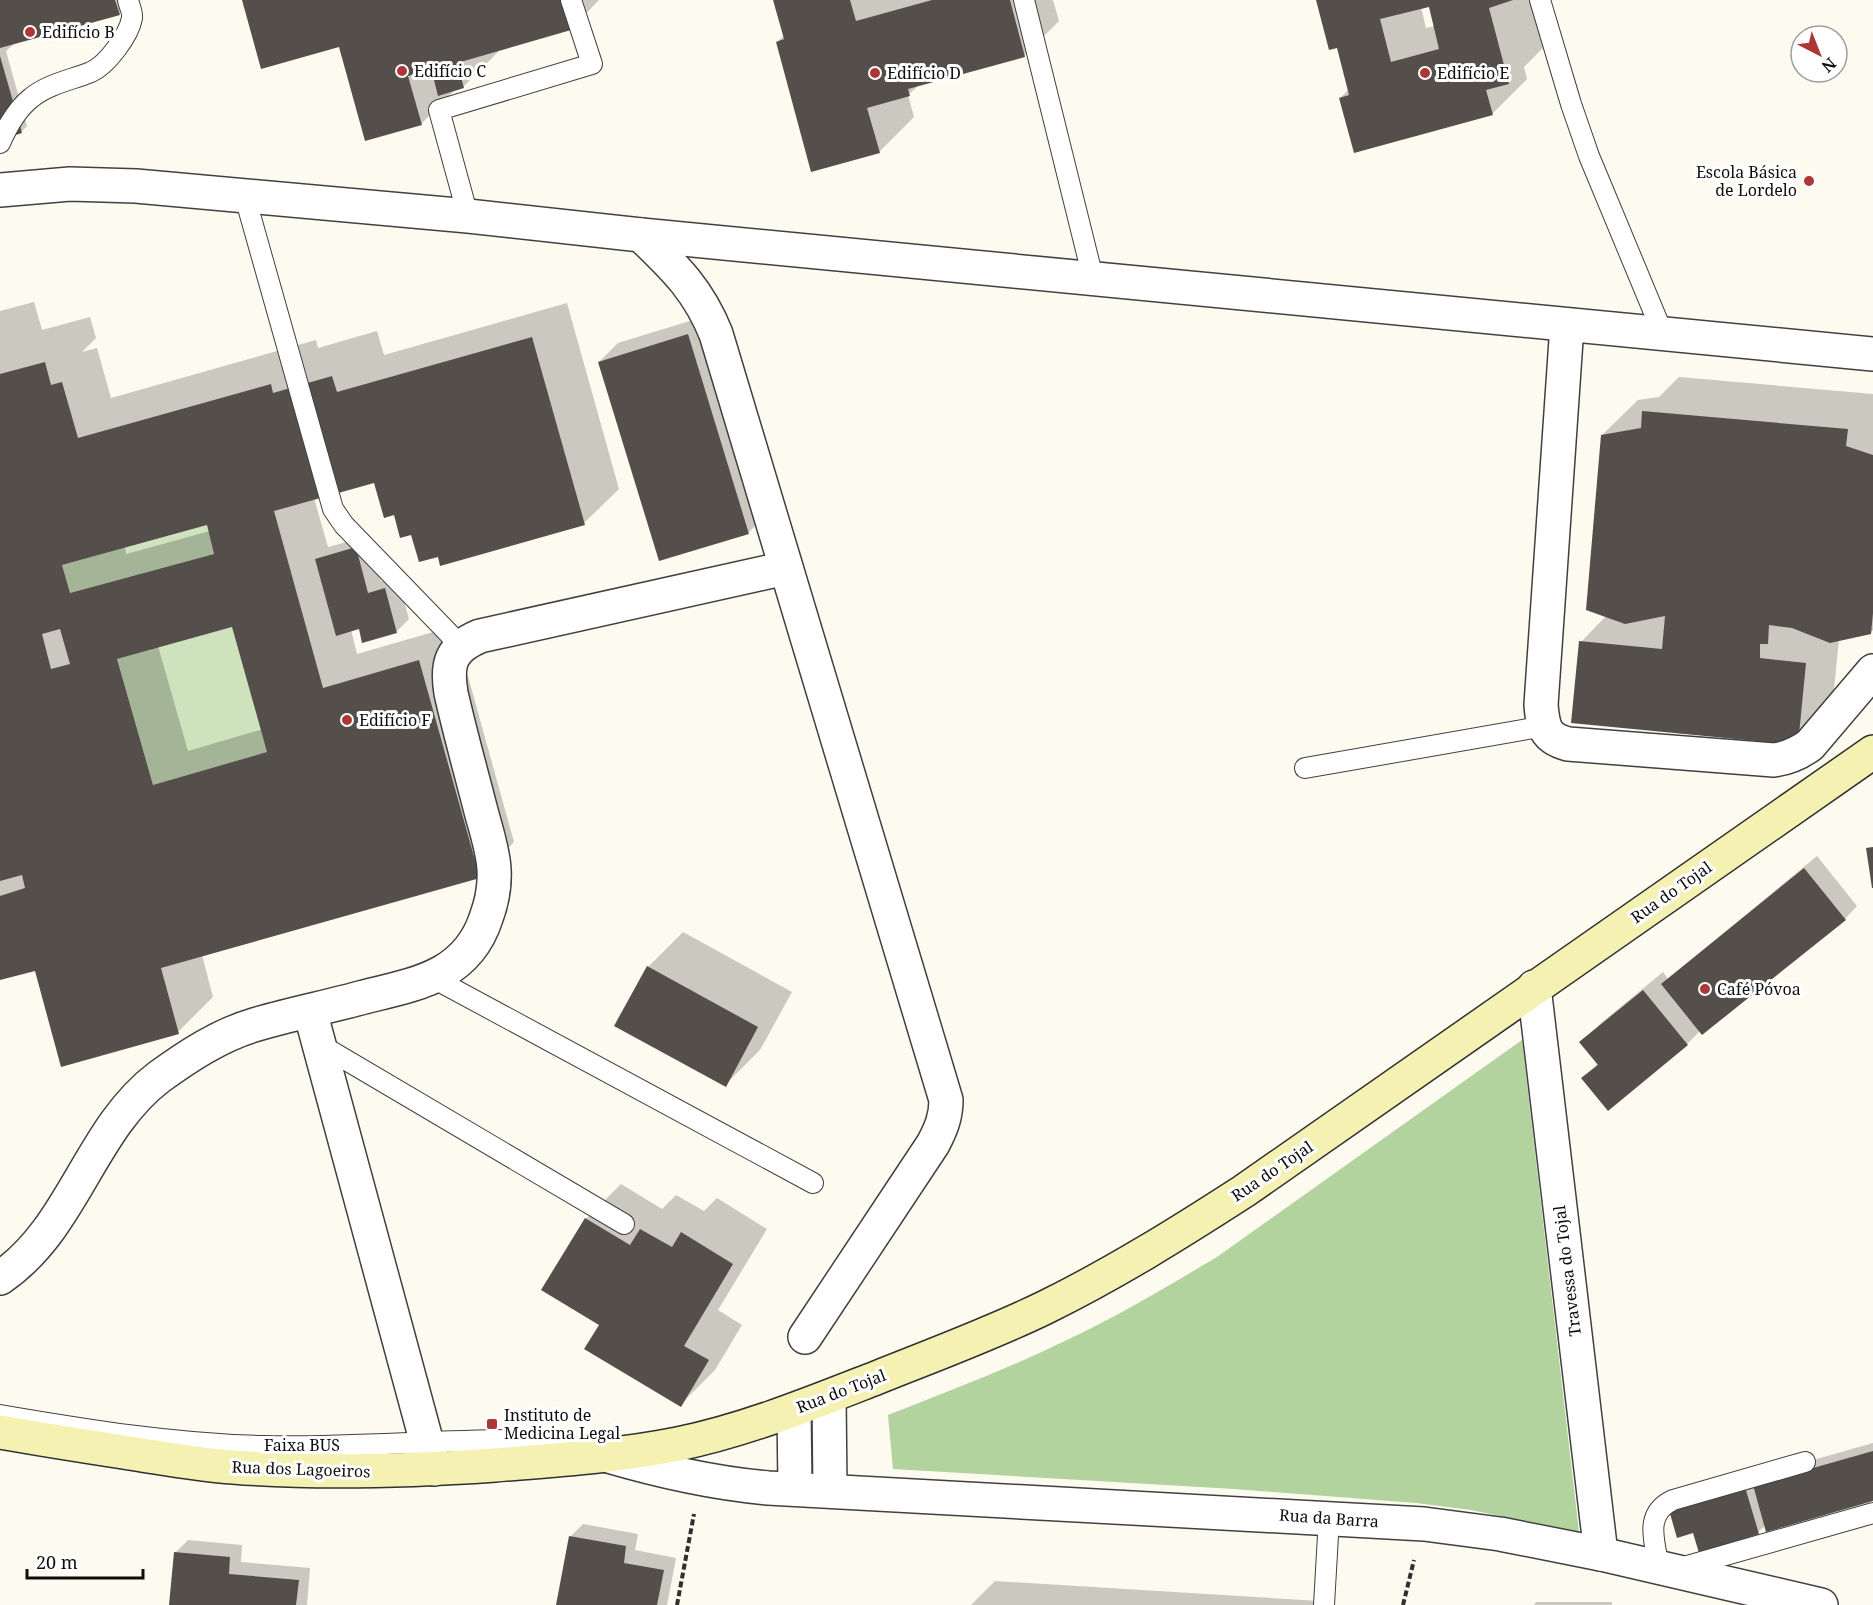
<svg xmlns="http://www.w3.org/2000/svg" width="1873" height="1605" font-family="'Noto Serif',serif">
	<rect width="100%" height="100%" fill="#fdfbef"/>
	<!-- green -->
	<g fill="#cee3bd">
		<polygon points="207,525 214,554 70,593 62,565"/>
		<polygon points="232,627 267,752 153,785 117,659"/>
	</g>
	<!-- forest -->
	<path fill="#b2d29e" d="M1522 1040 1579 1532 1471 1510 1416 1503 1234 1489 893 1469 888 1415C949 1391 1010 1368 1069 1339 1120 1315 1168 1286 1217 1257Z"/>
	<!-- shadow -->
	<g fill="#0003" fill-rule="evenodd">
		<polygon points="0,0 133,0 119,14 15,43 6,51 27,126 21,132 0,138"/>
		<polygon points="244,0 599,0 571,29 498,50 498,52 463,87 456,89 422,123 366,139 340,45"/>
		<polygon points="775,0 1053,0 1059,21 1024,56 920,84 908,95 914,117 879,152 777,42 784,35"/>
		<path d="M1317 0H1531L1543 48 1524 67 1527 79 1492 114 1340 98 1349 89 1338 46ZM1430 5 1435 26 1426 28 1421 7Z"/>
		<path d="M34 302 42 330 90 317 96 338 82 352 97 348 111 398 316 340 318 348 377 331 384 355 567 303 619 489 584 523 439 556 412 533 395 514 375 481 314 498 328 547 369 536 381 581 397 576 409 619 396 632 360 628 351 630 357 654 454 626 514 842 479 877 202 955 213 997 178 1032 36 969 0 980V311ZM208 524 210 531 126 554 125 546ZM234 625 263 729 188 751 158 646Z"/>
		<polygon points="706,316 767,514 748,533 599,362 618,343"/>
		<polygon points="1679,377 1873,394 1873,630 1870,633 1839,639 1832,709 1797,744 1581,642 1606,616 1602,435 1638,400 1659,397"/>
		<polygon points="1817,856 1857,906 1845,919 1700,1031 1687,1044 1608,1109 1583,1078 1598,1063 1582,1043 1600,1024 1663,972 1668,979"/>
		<polygon points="683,932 792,992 760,1050 725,1085 648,967"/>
		<polygon points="621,1184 662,1209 676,1195 704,1211 717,1198 767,1229 718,1310 742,1325 715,1370 680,1405 601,1324 586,1219"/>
		<polygon points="1873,1443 1873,1500 1766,1525 1758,1532 1694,1531 1678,1536 1767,1473"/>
		<polygon points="583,1524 638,1534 635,1550 676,1558 667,1605 558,1605 571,1536"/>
		<polygon points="188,1540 242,1545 241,1562 310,1568 307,1605 170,1605 175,1553"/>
		<polygon points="995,1581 1319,1601 1318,1605 971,1605"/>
		<polygon points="1536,1602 1612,1602 1612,1605 1534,1605"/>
	</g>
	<!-- building -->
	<g fill="#544f4b" fill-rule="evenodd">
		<polygon points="0,0 115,0 120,15 0,48"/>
		<polygon points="242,0 563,0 571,30 457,63 464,88 438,96 433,76 418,80 416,74 408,76 422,125 365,141 339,47 261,69"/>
		<polygon points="773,0 850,0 856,21 932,0 1010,0 1025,57 908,89 910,96 867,108 880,153 811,172 776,42 784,39"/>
		<path d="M1316 0H1513L1489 8 1509 84 1486 90 1493 115 1354 153 1339 98 1349 95 1337 48 1329 50ZM1429 7 1439 49 1391 62 1380 19Z"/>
		<polygon points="0,56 22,133 0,140"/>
		<polygon points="688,334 749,534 659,561 598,362"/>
		<path d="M532 337 585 525 440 566 438 557 419 562 411 535 400 538 394 515 384 518 374 483 274 511 323 688 419 660 480 878 161 968 179 1034 61 1067 35 971 0 980V896L25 888 22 875 0 881V374L45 362 51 385 62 382 78 438 271 384 273 393 332 376 337 392ZM207 525 214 554 70 593 62 565ZM232 627 267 752 153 785 117 659ZM60 629 70 664 51 669 42 634Z"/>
		<polygon points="1642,411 1848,429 1846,446 1873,455 1873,613 1871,634 1830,643 1792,628 1769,625 1768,644 1760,644 1760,658 1806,663 1798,745 1571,723 1579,641 1662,649 1665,616 1625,624 1586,610 1601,435 1641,428"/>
		<polygon points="356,547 368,593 385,588 397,633 362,643 359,629 336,636 315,559"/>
		<polygon points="1873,847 1873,888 1872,888 1866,848"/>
		<polygon points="1804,868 1846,920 1702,1035 1661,984"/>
		<polygon points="647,966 758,1027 726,1087 614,1026"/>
		<polygon points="1643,990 1688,1045 1608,1111 1581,1078 1598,1065 1579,1042"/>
		<polygon points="585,1218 630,1245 640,1229 672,1247 681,1232 733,1264 684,1346 709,1360 681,1407 584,1349 599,1325 541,1290"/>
		<polygon points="1873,1451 1873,1501 1766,1532 1753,1485"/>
		<polygon points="1745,1487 1759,1534 1699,1553 1693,1533 1677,1538 1669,1510"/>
		<polygon points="569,1536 626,1546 624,1563 664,1570 657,1605 556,1605"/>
		<polygon points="174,1552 230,1557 229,1574 299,1580 296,1605 169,1605"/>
	</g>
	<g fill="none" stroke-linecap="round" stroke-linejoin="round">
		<!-- service casing -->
		<g stroke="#404040" stroke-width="22">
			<g id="service">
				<polyline points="1024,0 1093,278"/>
				<polyline points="1540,0 1571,104 1589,156 1663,334"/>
				<path d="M0 143C7 127 17 109 31 98 48 84 71 80 91 72 107 65 129 35 132 18 133 13 129 5 128 0"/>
				<polyline points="245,197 333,509 344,525 461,646"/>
				<polyline points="468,216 439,110 592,64 571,0"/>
				<polyline points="1305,768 1545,726"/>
				<polyline points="433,978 813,1183"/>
				<polyline points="319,1044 624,1224"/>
				<path d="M0 1415C88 1430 175 1444 263 1446 347 1448 431 1440 515 1440L550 1443 579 1448"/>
				<path d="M1659 1568C1655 1542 1643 1514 1673 1500L1805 1462"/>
				<polyline points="1680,1568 1873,1513"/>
				<polyline points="1324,1605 1329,1518"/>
			</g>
		</g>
		<!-- minor casing -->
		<g stroke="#404040" stroke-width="36">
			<g id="minor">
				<polyline points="0,190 70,184 136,186 468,216 641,235 1873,354"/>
				<path d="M641 235C674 267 698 289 716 334L946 1100C946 1117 941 1129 933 1144L805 1337"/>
				<path d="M1567 325 1541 705C1543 727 1545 738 1568 744L1774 760C1788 758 1798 754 1810 745L1873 671"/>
				<polyline points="1534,987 1601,1554"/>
				<polyline points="310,1011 434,1469"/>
				<path d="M0 1278C74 1228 89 1130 159 1077 188 1056 220 1035 254 1025 290 1014 328 1007 364 997 417 984 467 976 486 918 492 902 495 885 494 869 493 850 486 830 481 811 471 772 460 733 451 693 446 663 451 648 480 636L786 568"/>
				<polyline points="829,1397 830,1490"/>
				<polyline points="794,1410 795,1489"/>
				<path d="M605 1455C659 1471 712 1483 768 1488L1424 1524 1500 1534 1601 1554 1821 1605"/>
			</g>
		</g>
		<!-- secondary casing -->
		<g stroke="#2f2f2f" stroke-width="36">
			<path id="secondary" d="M0 1432C45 1440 91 1447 136 1454 168 1459 201 1465 233 1467 321 1474 408 1471 495 1465 556 1460 618 1456 678 1444 746 1430 812 1403 876 1378 933 1355 991 1334 1046 1307 1115 1273 1179 1233 1244 1191L1873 752"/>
		</g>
		<!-- path -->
		<g stroke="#2f2f2f" stroke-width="4" stroke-dasharray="6 3" stroke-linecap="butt">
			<polyline points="677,1605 694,1514"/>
			<polyline points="1403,1605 1414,1560"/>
		</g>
		<!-- service -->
		<use href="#service" stroke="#fff" stroke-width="20"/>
		<!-- minor -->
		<use href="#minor" stroke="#fff" stroke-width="33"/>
		<!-- secondary -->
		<use href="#secondary" stroke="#f5f1b2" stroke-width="33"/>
	</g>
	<!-- markers -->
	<g fill="#ab3837" stroke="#fff" stroke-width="2">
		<circle cx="30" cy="32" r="6"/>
		<circle cx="402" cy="71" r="6"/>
		<circle cx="875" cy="73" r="6"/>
		<circle cx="1425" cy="73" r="6"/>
		<circle cx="1809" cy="181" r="6"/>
		<circle cx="347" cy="720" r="6"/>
		<circle cx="1705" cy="989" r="6"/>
		<rect x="486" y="1418" width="12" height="12" rx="3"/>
	</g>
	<g text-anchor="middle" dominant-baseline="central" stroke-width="6" stroke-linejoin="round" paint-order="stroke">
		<!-- poi labels -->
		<g font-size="16" fill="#0d0d0d" stroke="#fff" text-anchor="start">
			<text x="42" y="32">Edifício B</text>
			<text x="414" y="71">Edifício C</text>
			<text x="887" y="73">Edifício D</text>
			<text x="1437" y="73">Edifício E</text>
			<text x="1797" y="172" text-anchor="end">Escola Básica<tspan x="1797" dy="18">de Lordelo</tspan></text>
			<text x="359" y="720">Edifício F</text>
			<text x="1717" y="989">Café Póvoa</text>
			<text x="504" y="1415">Instituto de<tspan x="504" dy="18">Medicina Legal</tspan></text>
		</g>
		<!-- street labels -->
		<g font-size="16" fill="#0d0d0d" stroke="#fff">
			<text transform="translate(1671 892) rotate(-35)">Rua do Tojal</text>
			<text transform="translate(1272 1171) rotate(-34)">Rua do Tojal</text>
			<text transform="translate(1567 1271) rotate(-97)">Travessa do Tojal</text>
			<text transform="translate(841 1391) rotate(-21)">Rua do Tojal</text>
			<text x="302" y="1445">Faixa BUS</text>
			<text transform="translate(301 1469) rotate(2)">Rua dos Lagoeiros</text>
			<text transform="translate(1329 1518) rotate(4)">Rua da Barra</text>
		</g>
	</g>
	<!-- north arrow -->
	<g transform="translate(1819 54) rotate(138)"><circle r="28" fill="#ffffff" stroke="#9e9e9e" stroke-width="1.5"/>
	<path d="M0-4.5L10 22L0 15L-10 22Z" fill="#ab3837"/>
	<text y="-9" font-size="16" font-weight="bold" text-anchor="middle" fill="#0d0d0d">N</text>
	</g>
	<!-- scale -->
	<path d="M27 1569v9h116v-9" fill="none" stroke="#0d0d0d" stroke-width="3"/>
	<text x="36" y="1569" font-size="18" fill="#0d0d0d" stroke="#ffffff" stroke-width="4.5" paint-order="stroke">20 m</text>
</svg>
